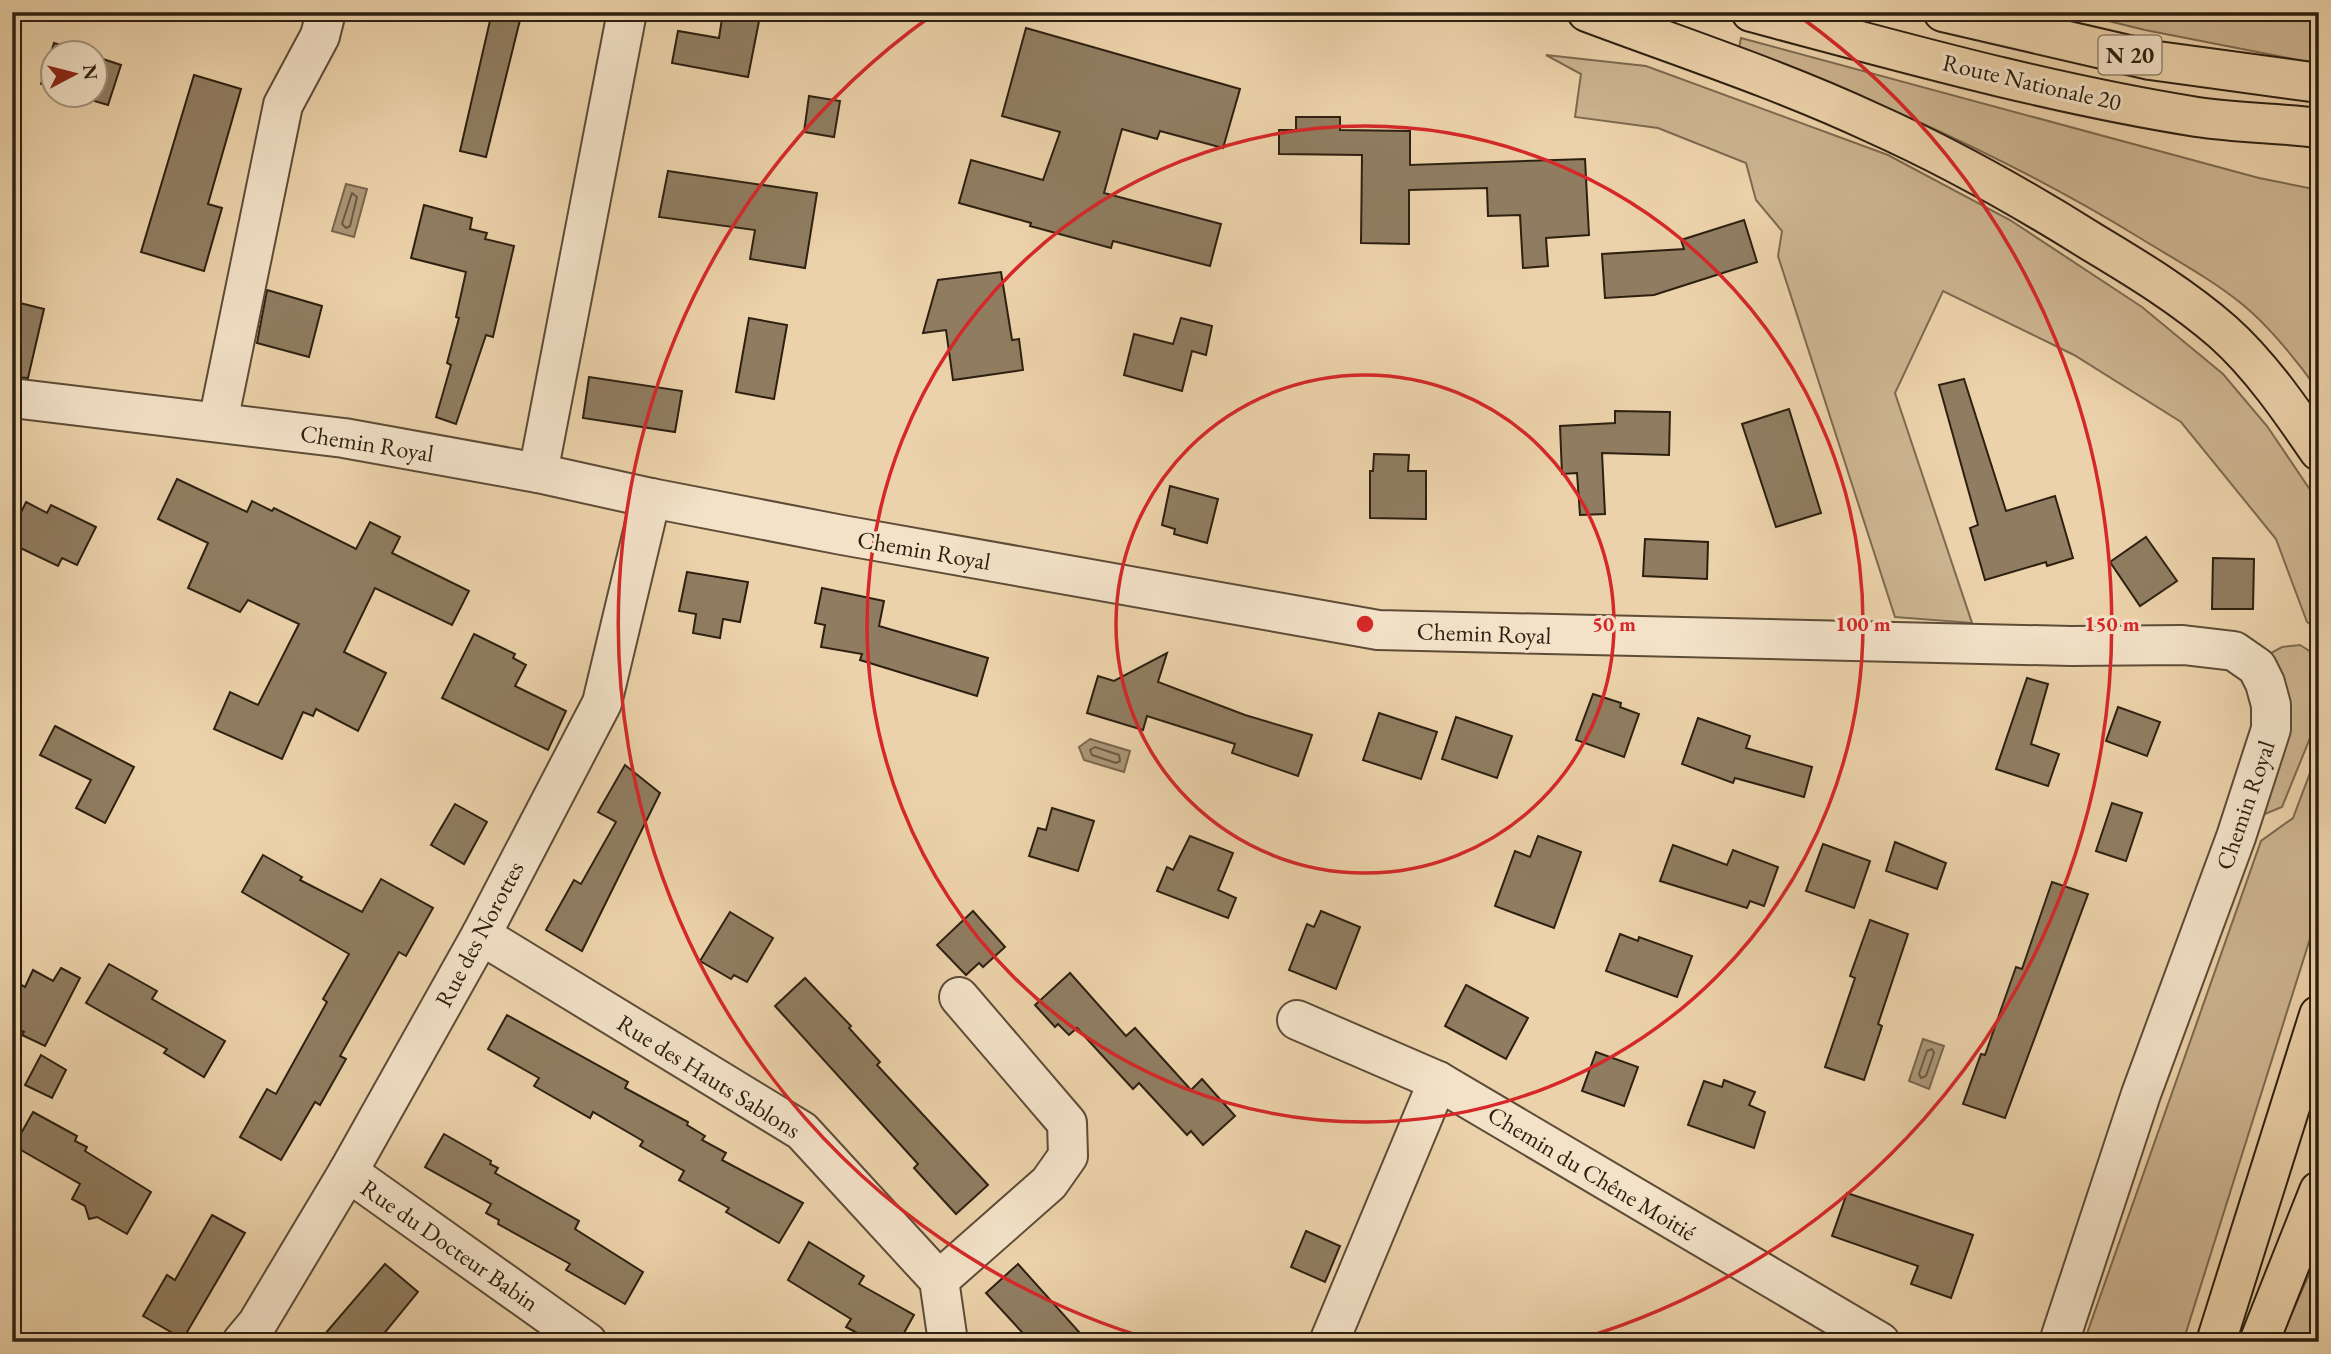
<svg xmlns="http://www.w3.org/2000/svg" width="2331" height="1354" font-family="'EB Garamond',serif">
	<rect width="100%" height="100%" fill="#ecd2aa"/>
	<filter id="stains"><feTurbulence type="fractalNoise" baseFrequency=".00286" numOctaves="4"/><feColorMatrix values="0 0 0 0 .2 0 0 0 0 .09 0 0 0 0 .02 0 0 0 .5 -.17"/></filter>
	<radialGradient id="worn" r=".72"><stop offset=".6" stop-color="#630" stop-opacity="0"/><stop offset="1" stop-color="#630" stop-opacity=".3"/></radialGradient>
	<!-- green -->
	<g fill="#ccb490" stroke="#7c6a50" stroke-width="2">
		<polygon points="2072,12 2319,12 2319,64 2145,30"/>
		<path d="M1741 38 2259 178 2319 190V392C2299 363 2269 326 2242 304 2211 279 2174 259 2140 238 2013 160 1878 100 1739 48Z"/>
		<polygon points="1546,55 1646,66 1888,155 2010,220 2142,307 2223,374 2267,426 2319,503 2319,631 2307,622 2276,539 2181,422 2074,355 1943,291 1895,393 1972,623 1895,617 1778,256 1782,231 1756,200 1746,163 1658,128 1575,117 1581,74"/>
		<polygon points="2300,645 2319,657 2319,716 2282,807 2260,816 2269,654 2282,647"/>
		<polygon points="2319,749 2319,910 2183,1342 2084,1342 2261,841 2293,818"/>
		<polygon points="2319,1252 2319,1342 2280,1342 2280,1340"/>
	</g>
	<!-- water -->
	<g fill="#ab9576" stroke="#79664e" stroke-width="2">
		<polygon points="346,184 367,189 354,237 332,231"/>
		<polygon points="1090,739 1130,751 1124,772 1084,760 1079,747"/>
		<polygon points="1923,1039 1944,1046 1929,1089 1909,1081"/>
	</g>
	<g fill="none" stroke-linecap="round" stroke-linejoin="round">
		<!-- shore -->
		<g stroke="#6c5a44" stroke-width="2">
			<polygon points="352,193 357,197 350,226 346,228 342,224"/>
			<polygon points="1095,747 1119,755 1120,761 1116,763 1092,755 1090,750"/>
			<polygon points="1932,1049 1934,1053 1926,1076 1921,1078 1919,1074 1927,1051"/>
		</g>
	</g>
	<!-- building -->
	<g fill="#907d61" stroke="#2d2011" stroke-width="2">
		<polygon points="492,12 522,12 486,157 460,151"/>
		<polygon points="723,12 756,12 760,16 748,77 672,63 678,31 719,38"/>
		<polygon points="1026,28 1240,89 1223,148 1160,131 1157,139 1122,129 1104,193 1221,224 1210,266 1113,241 1111,248 1030,226 1031,223 959,203 971,160 1043,180 1060,132 1002,116"/>
		<polygon points="54,43 83,52 52,52 52,88 41,84"/>
		<polygon points="94,56 121,65 108,105 71,94 94,94"/>
		<polygon points="194,75 241,89 208,204 222,208 204,271 141,252"/>
		<polygon points="809,96 840,101 834,137 804,132"/>
		<polygon points="1296,117 1340,117 1340,130 1410,131 1410,165 1585,159 1589,235 1546,238 1548,266 1523,268 1520,215 1488,216 1487,188 1409,190 1409,244 1361,243 1362,155 1279,154 1279,130 1296,130"/>
		<polygon points="668,171 817,193 805,268 750,259 755,230 659,217"/>
		<polygon points="424,205 472,218 470,229 487,233 485,239 514,246 493,337 486,335 456,424 436,417 451,365 447,363 459,318 456,317 466,272 411,258"/>
		<polygon points="1744,220 1757,262 1654,295 1605,298 1602,254 1684,249 1681,240"/>
		<polygon points="1001,272 1012,340 1019,339 1023,370 953,380 946,330 923,333 938,280"/>
		<polygon points="267,290 322,306 309,357 257,343"/>
		<polygon points="12,301 44,309 28,378 12,377"/>
		<polygon points="749,318 787,325 774,399 736,392"/>
		<polygon points="1181,318 1212,326 1206,355 1192,351 1182,391 1124,375 1134,334 1173,344"/>
		<polygon points="589,377 682,391 675,432 583,418"/>
		<polygon points="1964,379 2006,511 2055,496 2073,558 2047,566 2046,562 1985,580 1970,528 1978,525 1939,385"/>
		<polygon points="1789,409 1821,513 1776,527 1742,424"/>
		<polygon points="1615,411 1670,412 1669,455 1602,453 1605,514 1580,515 1577,473 1562,474 1560,426 1615,423"/>
		<polygon points="1374,454 1409,455 1408,471 1426,471 1426,519 1370,518 1370,471 1373,471"/>
		<polygon points="177,479 247,512 252,501 272,511 274,508 356,549 370,522 400,537 392,553 469,591 452,625 375,588 344,652 386,673 358,731 316,709 313,716 303,712 282,759 214,729 230,692 258,705 299,624 248,600 240,612 188,588 208,543 158,519"/>
		<polygon points="1170,486 1218,499 1207,543 1174,534 1175,529 1162,525"/>
		<polygon points="26,502 47,513 51,505 96,527 77,565 62,558 58,566 12,544 12,531"/>
		<polygon points="2146,537 2177,581 2140,606 2110,562"/>
		<polygon points="1645,539 1708,542 1707,579 1643,576"/>
		<polygon points="2213,558 2254,559 2253,609 2212,609"/>
		<polygon points="687,572 748,582 740,622 723,619 720,638 693,633 696,614 679,611"/>
		<polygon points="822,588 884,601 879,626 988,658 977,696 860,660 862,654 821,647 825,625 815,623"/>
		<polygon points="474,634 515,654 513,658 526,665 515,686 566,711 548,750 442,698"/>
		<polygon points="1167,653 1158,682 1245,715 1312,735 1298,776 1232,753 1235,744 1147,716 1143,730 1087,713 1098,676 1114,681"/>
		<polygon points="2027,678 2048,684 2031,744 2059,754 2048,786 1996,769"/>
		<polygon points="1593,694 1621,703 1620,707 1639,714 1624,757 1576,740"/>
		<polygon points="2118,707 2160,722 2147,756 2106,741"/>
		<polygon points="1379,713 1437,732 1421,779 1363,760"/>
		<polygon points="1456,717 1512,736 1497,778 1442,759"/>
		<polygon points="1698,718 1750,736 1746,748 1812,767 1804,797 1735,778 1733,783 1682,764"/>
		<polygon points="55,726 134,767 105,823 76,808 91,780 40,755"/>
		<polygon points="625,765 660,793 582,951 546,930 574,880 581,884 616,822 598,812"/>
		<polygon points="2112,803 2142,813 2126,861 2096,851"/>
		<polygon points="455,804 487,822 464,864 431,845"/>
		<polygon points="1052,808 1094,821 1078,871 1029,856 1038,828 1046,830"/>
		<polygon points="1190,836 1233,853 1218,890 1236,898 1228,918 1157,891 1167,867 1173,870"/>
		<polygon points="1538,836 1581,852 1554,928 1495,906 1515,851 1530,857"/>
		<polygon points="1895,842 1946,863 1937,889 1886,871"/>
		<polygon points="1823,844 1870,861 1854,908 1806,891"/>
		<polygon points="1673,845 1727,865 1733,850 1778,867 1764,906 1750,901 1747,908 1660,881"/>
		<polygon points="263,855 302,877 300,880 362,912 381,879 433,908 406,956 399,952 340,1056 346,1059 320,1105 315,1102 281,1160 240,1137 267,1089 276,1094 327,1002 323,999 349,954 242,892"/>
		<polygon points="2052,882 2088,894 2005,1118 1963,1104 1981,1054 1985,1055 2016,967 2022,969"/>
		<polygon points="973,911 1005,947 983,967 979,963 966,975 937,945"/>
		<polygon points="1321,911 1360,927 1336,989 1289,970 1307,924 1314,927"/>
		<polygon points="730,912 773,938 747,982 734,975 731,979 700,961"/>
		<polygon points="1870,920 1908,934 1878,1024 1882,1026 1864,1080 1825,1067 1855,978 1850,976"/>
		<polygon points="1620,934 1638,941 1639,937 1692,956 1677,997 1606,971"/>
		<polygon points="109,964 157,991 152,999 225,1041 204,1077 164,1053 167,1049 86,1003"/>
		<polygon points="61,968 80,978 45,1046 22,1035 24,1032 12,1026 12,999 20,984 25,987 33,970 53,981"/>
		<polygon points="1070,973 1126,1036 1135,1028 1191,1090 1202,1079 1235,1116 1203,1145 1191,1131 1187,1135 1139,1083 1133,1089 1077,1028 1069,1035 1058,1024 1055,1027 1035,1005"/>
		<polygon points="805,978 851,1026 849,1028 880,1062 877,1065 988,1185 956,1214 914,1168 918,1164 775,1006"/>
		<polygon points="1466,985 1528,1018 1506,1059 1445,1026"/>
		<polygon points="507,1015 628,1082 625,1088 688,1122 687,1125 705,1136 702,1140 726,1153 722,1160 803,1203 779,1243 726,1212 729,1208 679,1180 684,1171 640,1146 643,1141 593,1112 590,1118 534,1086 539,1078 488,1049"/>
		<polygon points="1596,1052 1638,1067 1624,1106 1582,1091"/>
		<polygon points="41,1055 66,1070 52,1098 25,1085"/>
		<polygon points="1724,1080 1755,1092 1749,1105 1765,1112 1754,1148 1688,1125 1704,1081 1722,1087"/>
		<polygon points="33,1112 77,1136 75,1141 87,1147 85,1151 151,1192 127,1234 97,1217 89,1219 85,1206 72,1199 80,1184 14,1146"/>
		<polygon points="444,1134 491,1161 490,1164 498,1168 495,1173 579,1221 575,1229 643,1272 625,1304 566,1270 570,1264 498,1224 499,1220 486,1213 491,1204 425,1167"/>
		<polygon points="1847,1193 1973,1235 1951,1298 1911,1284 1918,1266 1832,1236"/>
		<polygon points="212,1215 245,1233 183,1339 143,1316 167,1275 175,1280"/>
		<polygon points="1306,1231 1340,1246 1325,1282 1291,1267"/>
		<polygon points="809,1242 864,1276 859,1284 914,1315 899,1342 874,1342 846,1327 851,1319 788,1280"/>
		<polygon points="385,1264 418,1292 377,1342 318,1342"/>
		<polygon points="1018,1264 1088,1342 1031,1342 986,1293"/>
	</g>
	<g fill="none" stroke-linecap="round" stroke-linejoin="round">
		<!-- minor casing -->
		<g stroke="#5d4c37" stroke-width="42">
			<g id="minor">
				<polyline points="12,398 344,438 538,473 651,498 842,535 1378,630 2071,646 2183,645 2234,651 2257,667 2265,683 2271,705 2271,729 2236,837 2141,1094 2059,1342"/>
				<polyline points="218,422 283,105 320,36 326,12"/>
				<polyline points="538,473 627,12"/>
				<polyline points="481,935 802,1131 939,1280 948,1342"/>
				<polyline points="1297,1020 1438,1081 1880,1342"/>
				<polyline points="348,1172 587,1342"/>
				<polyline points="939,1280 1049,1183 1068,1156 1067,1123 959,997"/>
				<polyline points="242,1342 257,1324 348,1172 481,935 602,703 651,498"/>
				<polyline points="1329,1342 1438,1081"/>
			</g>
		</g>
		<!-- major casing -->
		<g stroke="#2d2011" stroke-width="42">
			<g id="major">
				<path d="M1751 12C1898 51 2046 93 2197 117 2237 123 2278 123 2319 128"/>
				<polyline points="1943,12 2150,60 2319,83"/>
			</g>
		</g>
		<!-- highway casing -->
		<g stroke="#2d2011" stroke-width="42">
			<g id="highway">
				<path d="M1587 12C1683 48 1781 80 1873 123 1949 157 2022 198 2092 242 2137 269 2183 297 2223 332 2260 365 2291 410 2319 451"/>
				<polyline points="2216,1342 2319,1015"/>
				<polyline points="2259,1342 2319,1191"/>
			</g>
		</g>
		<!-- minor -->
		<use href="#minor" stroke="#f3e2c8" stroke-width="38"/>
		<!-- major -->
		<use href="#major" stroke="#ecd2aa" stroke-width="38"/>
		<!-- highway -->
		<use href="#highway" stroke="#ecd2aa" stroke-width="38"/>
	</g>
	<!-- distance rings -->
	<g fill="none" stroke="#d62828" stroke-width="3.5">
		<circle cx="1365" cy="624" r="249"/>
		<circle cx="1365" cy="624" r="498"/>
		<path d="M1153 1340A747 747 0 0 1 931 16M1799 16A747 747 0 0 1 1577 1340"/>
	</g>
	<g text-anchor="middle" dominant-baseline="central" stroke-width="6" stroke-linejoin="round" paint-order="stroke">
		<!-- shield labels -->
		<rect fill="#f3e2c8" stroke="#685a48" stroke-width="2" x="2098.5" y="35.5" width="63" height="39" rx="5"/>
		<g font-size="23" font-weight="bold" fill="#2d2011">
			<text x="2130" y="55">N 20</text>
		</g>
		<!-- street labels -->
		<g font-size="24" fill="#2d2011" stroke="#f3e2c8">
			<text transform="translate(2032 82) rotate(13)">Route Nationale 20</text>
			<text transform="translate(367 443) rotate(9)">Chemin Royal</text>
			<text transform="translate(924 550) rotate(10)">Chemin Royal</text>
			<text transform="translate(1484 633) rotate(2)">Chemin Royal</text>
			<text transform="translate(2245 805) rotate(-71)">Chemin Royal</text>
			<text transform="translate(479 934) rotate(-62)">Rue des Norottes</text>
			<text transform="translate(709 1076) rotate(32)">Rue des Hauts Sablons</text>
			<text transform="translate(1592 1173) rotate(31)">Chemin du Chêne Moitié</text>
			<text transform="translate(450 1245) rotate(35)">Rue du Docteur Babin</text>
		</g>
	</g>
	<circle cx="1365" cy="624" r="10" fill="#d62828" stroke="#f3e2c8" stroke-width="3.5"/>
	<g font-size="21" text-anchor="middle" font-weight="bold" fill="#d62828" stroke="#f3e2c8" stroke-width="6" stroke-linejoin="round" paint-order="stroke">
		<text x="1614" y="631">50 m</text>
		<text x="1863" y="631">100 m</text>
		<text x="2112" y="631">150 m</text>
	</g>
	<!-- margin -->
	<rect width="2331" height="1354" fill="none" stroke="#ecd2aa" stroke-width="42"/>
	<rect x="14" y="14" width="2303" height="1326" fill="none" stroke="#2d2011" stroke-width="3.5"/>
	<rect x="21" y="21" width="2289" height="1312" fill="none" stroke="#2d2011" stroke-width="2"/>
	<!-- north arrow -->
	<g transform="translate(74 74) rotate(83)"><circle r="33" fill="#f3e2c8" stroke="#a4947f" stroke-width="2"/>
	<path d="M0-5L12 26L0 18L-12 26Z" fill="#8f2418"/>
	<text y="-10" font-size="19" font-weight="bold" text-anchor="middle" fill="#2d2011">N</text>
	</g>
	<rect width="100%" height="100%" filter="url(#stains)"/>
	<rect width="100%" height="100%" fill="url(#worn)"/>
</svg>
